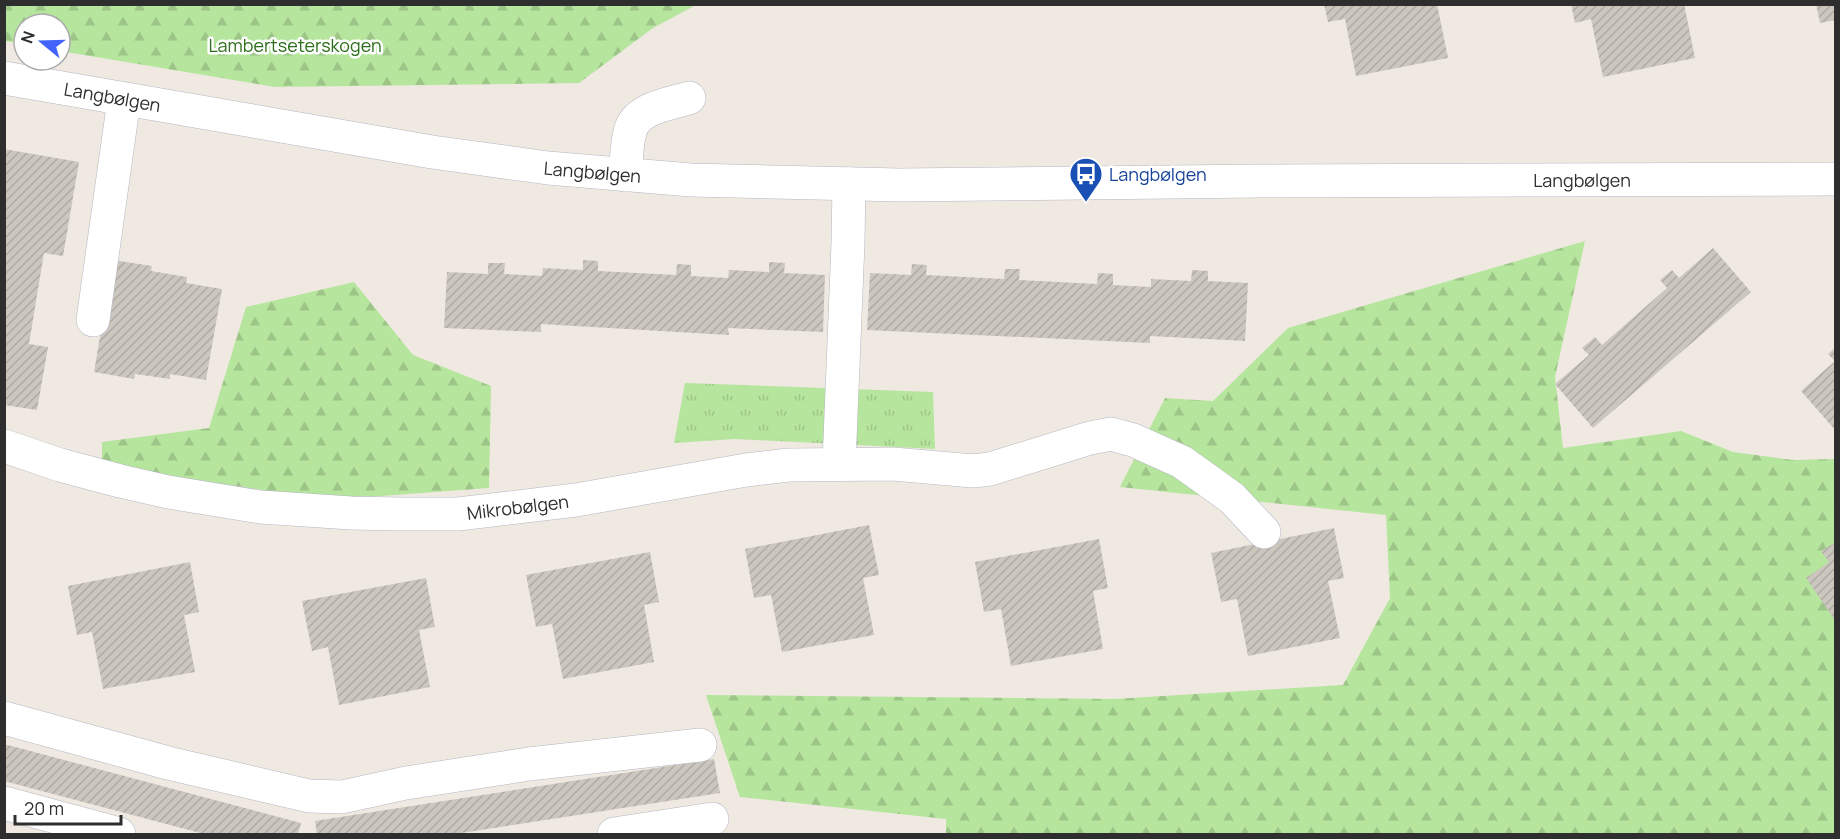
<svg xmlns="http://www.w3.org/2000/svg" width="1840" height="839" font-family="Manrope,sans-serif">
	<defs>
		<pattern id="forest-firs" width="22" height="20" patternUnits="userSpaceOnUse" patternTransform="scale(1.5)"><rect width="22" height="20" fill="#b6e59e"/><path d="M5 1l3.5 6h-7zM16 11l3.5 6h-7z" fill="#9dc588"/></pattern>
		<pattern id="park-tufts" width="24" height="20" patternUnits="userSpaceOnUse" patternTransform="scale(1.5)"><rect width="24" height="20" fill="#b6e59e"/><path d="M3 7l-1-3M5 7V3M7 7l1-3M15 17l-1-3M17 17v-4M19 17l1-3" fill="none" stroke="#9dc588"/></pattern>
		<pattern id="building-hatch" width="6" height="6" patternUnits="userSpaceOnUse" patternTransform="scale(1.5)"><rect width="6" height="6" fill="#cbc7bf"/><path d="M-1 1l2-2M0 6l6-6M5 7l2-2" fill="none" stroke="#afaba4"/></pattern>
	</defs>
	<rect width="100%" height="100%" fill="#efe9e1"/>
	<!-- forest -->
	<g fill="url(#forest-firs)">
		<polygon points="4,5 5,4 696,5 653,28 579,83 275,87 60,51 60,24 24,24 24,44 5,41"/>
		<polygon points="1585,241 1555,377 1563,448 1681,431 1733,452 1793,460 1835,459 1835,834 946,834 946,819 740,797 706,695 1114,699 1343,685 1390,598 1386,515 1120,487 1165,398 1213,401 1288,328"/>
		<polygon points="354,282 413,355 491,386 489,488 327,500 102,465 102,442 209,428 246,307"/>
	</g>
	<!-- park -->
	<polygon fill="url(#park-tufts)" points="685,383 933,392 935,449 735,439 674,443"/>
	<!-- building -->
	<g fill="url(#building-hatch)">
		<polygon points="1324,4 1437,4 1448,58 1356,76 1345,19 1328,22"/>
		<polygon points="1571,4 1684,4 1695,58 1603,77 1591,19 1575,23"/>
		<polygon points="1816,4 1836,4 1836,20 1820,23"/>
		<polygon points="4,149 79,162 63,256 44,253 29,344 48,347 37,410 4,405"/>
		<polygon points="1713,248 1751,292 1593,428 1555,384 1589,355 1582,348 1595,337 1602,345 1667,288 1660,280 1672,270 1679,278"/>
		<polygon points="113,260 152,266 151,271 187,277 186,283 222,289 206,380 170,374 170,379 135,374 134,379 94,372"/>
		<polygon points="583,260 598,261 598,271 676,275 677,264 691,265 691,276 728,278 729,270 769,272 769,262 785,263 784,273 825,275 823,332 728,328 729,335 541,324 541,332 444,328 447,272 488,274 488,263 505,263 504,274 542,276 543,268 583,270"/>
		<polygon points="912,264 927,265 926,275 1004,279 1005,269 1020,269 1019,280 1097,284 1098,273 1113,274 1113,285 1151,287 1151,279 1191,281 1192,270 1208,271 1208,281 1248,283 1245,341 1150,336 1150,343 867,330 870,273 911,275"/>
		<polygon points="1836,347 1836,431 1801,391 1835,361 1828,354"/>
		<polygon points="869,525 879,575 863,578 874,635 782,652 771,595 754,598 745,549"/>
		<polygon points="1334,528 1344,578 1328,581 1340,638 1248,656 1237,599 1221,602 1211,553"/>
		<polygon points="1099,539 1108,588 1093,591 1103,649 1011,666 1001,609 984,612 975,562"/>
		<polygon points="1836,542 1836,622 1806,578 1829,562 1821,551"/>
		<polygon points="650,552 659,602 644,605 654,662 563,679 552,624 536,627 526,575"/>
		<polygon points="190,562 199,612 184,615 195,672 103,689 92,632 77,635 68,586"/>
		<polygon points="426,578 435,627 419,630 430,687 339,705 328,647 312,651 302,601"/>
		<polygon points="4,744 301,823 298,834 204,834 4,781"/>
		<polygon points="714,759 720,793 455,834 317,834 315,821"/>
	</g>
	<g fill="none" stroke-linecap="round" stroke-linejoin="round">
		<!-- minor casing -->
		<g stroke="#b4b7c1" stroke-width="34">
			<g id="minor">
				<path id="s1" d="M4 78 432 152 548 168 691 180 900 185 1261 181 1836 179"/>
				<path d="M625 175C627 161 626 146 630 132 635 108 669 104 689 98"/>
				<polyline points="93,320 124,100"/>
				<path id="s2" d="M4 446 60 465 120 481 168 492 260 507 351 513 400 514H458L576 500 746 470 789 465 893 464 973 471 990 469 1090 438 1111 434 1133 440 1182 462 1232 498 1264 532"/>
				<polyline points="839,464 848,243 849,184"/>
				<polyline points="4,718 168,763 309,796 342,797 406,783 529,764 700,745"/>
				<polyline points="4,803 119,834"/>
				<polyline points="614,834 712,819"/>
			</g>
		</g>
		<!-- minor -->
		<use href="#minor" stroke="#fff" stroke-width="33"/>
	</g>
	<!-- icons -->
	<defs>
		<g id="bus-pin" transform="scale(1.725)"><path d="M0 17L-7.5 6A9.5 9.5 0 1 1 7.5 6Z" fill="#1a4fb4" stroke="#fff"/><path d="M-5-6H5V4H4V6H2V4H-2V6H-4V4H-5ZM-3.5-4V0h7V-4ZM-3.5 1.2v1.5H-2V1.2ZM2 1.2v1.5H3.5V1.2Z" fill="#fff"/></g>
	</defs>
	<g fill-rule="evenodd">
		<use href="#bus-pin" x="1086" y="174"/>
	</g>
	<g text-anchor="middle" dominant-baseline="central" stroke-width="5" stroke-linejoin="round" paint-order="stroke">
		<!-- park labels -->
		<g font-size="18" fill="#2c6e1b" stroke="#fff">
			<text x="295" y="45">Lambertseterskogen</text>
		</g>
		<!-- street labels -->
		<g font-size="18" fill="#2e2e2e" stroke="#fff">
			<text stroke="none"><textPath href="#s1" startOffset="110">Langbølgen</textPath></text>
			<text stroke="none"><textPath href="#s1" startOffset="596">Langbølgen</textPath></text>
			<text stroke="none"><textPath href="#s1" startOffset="1586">Langbølgen</textPath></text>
			<text stroke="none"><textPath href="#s2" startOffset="522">Mikrobølgen</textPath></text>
		</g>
		<!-- transit labels -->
		<g font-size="18" fill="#164399" stroke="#fff" text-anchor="start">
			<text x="1109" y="174">Langbølgen</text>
		</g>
	</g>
	<!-- border -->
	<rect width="1840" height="839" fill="none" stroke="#2e2e2e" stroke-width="12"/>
	<!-- north arrow -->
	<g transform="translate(42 42) rotate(289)"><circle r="28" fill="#ffffff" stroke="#ababab" stroke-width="1.5"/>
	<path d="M0-4.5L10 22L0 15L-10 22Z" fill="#4264fb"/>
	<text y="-9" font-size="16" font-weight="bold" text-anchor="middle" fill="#2e2e2e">N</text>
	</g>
	<!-- scale -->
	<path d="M15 815v9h106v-9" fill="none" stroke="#2e2e2e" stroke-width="3"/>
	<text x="24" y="815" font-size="18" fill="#2e2e2e" stroke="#ffffff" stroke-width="4.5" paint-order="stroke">20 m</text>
</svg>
